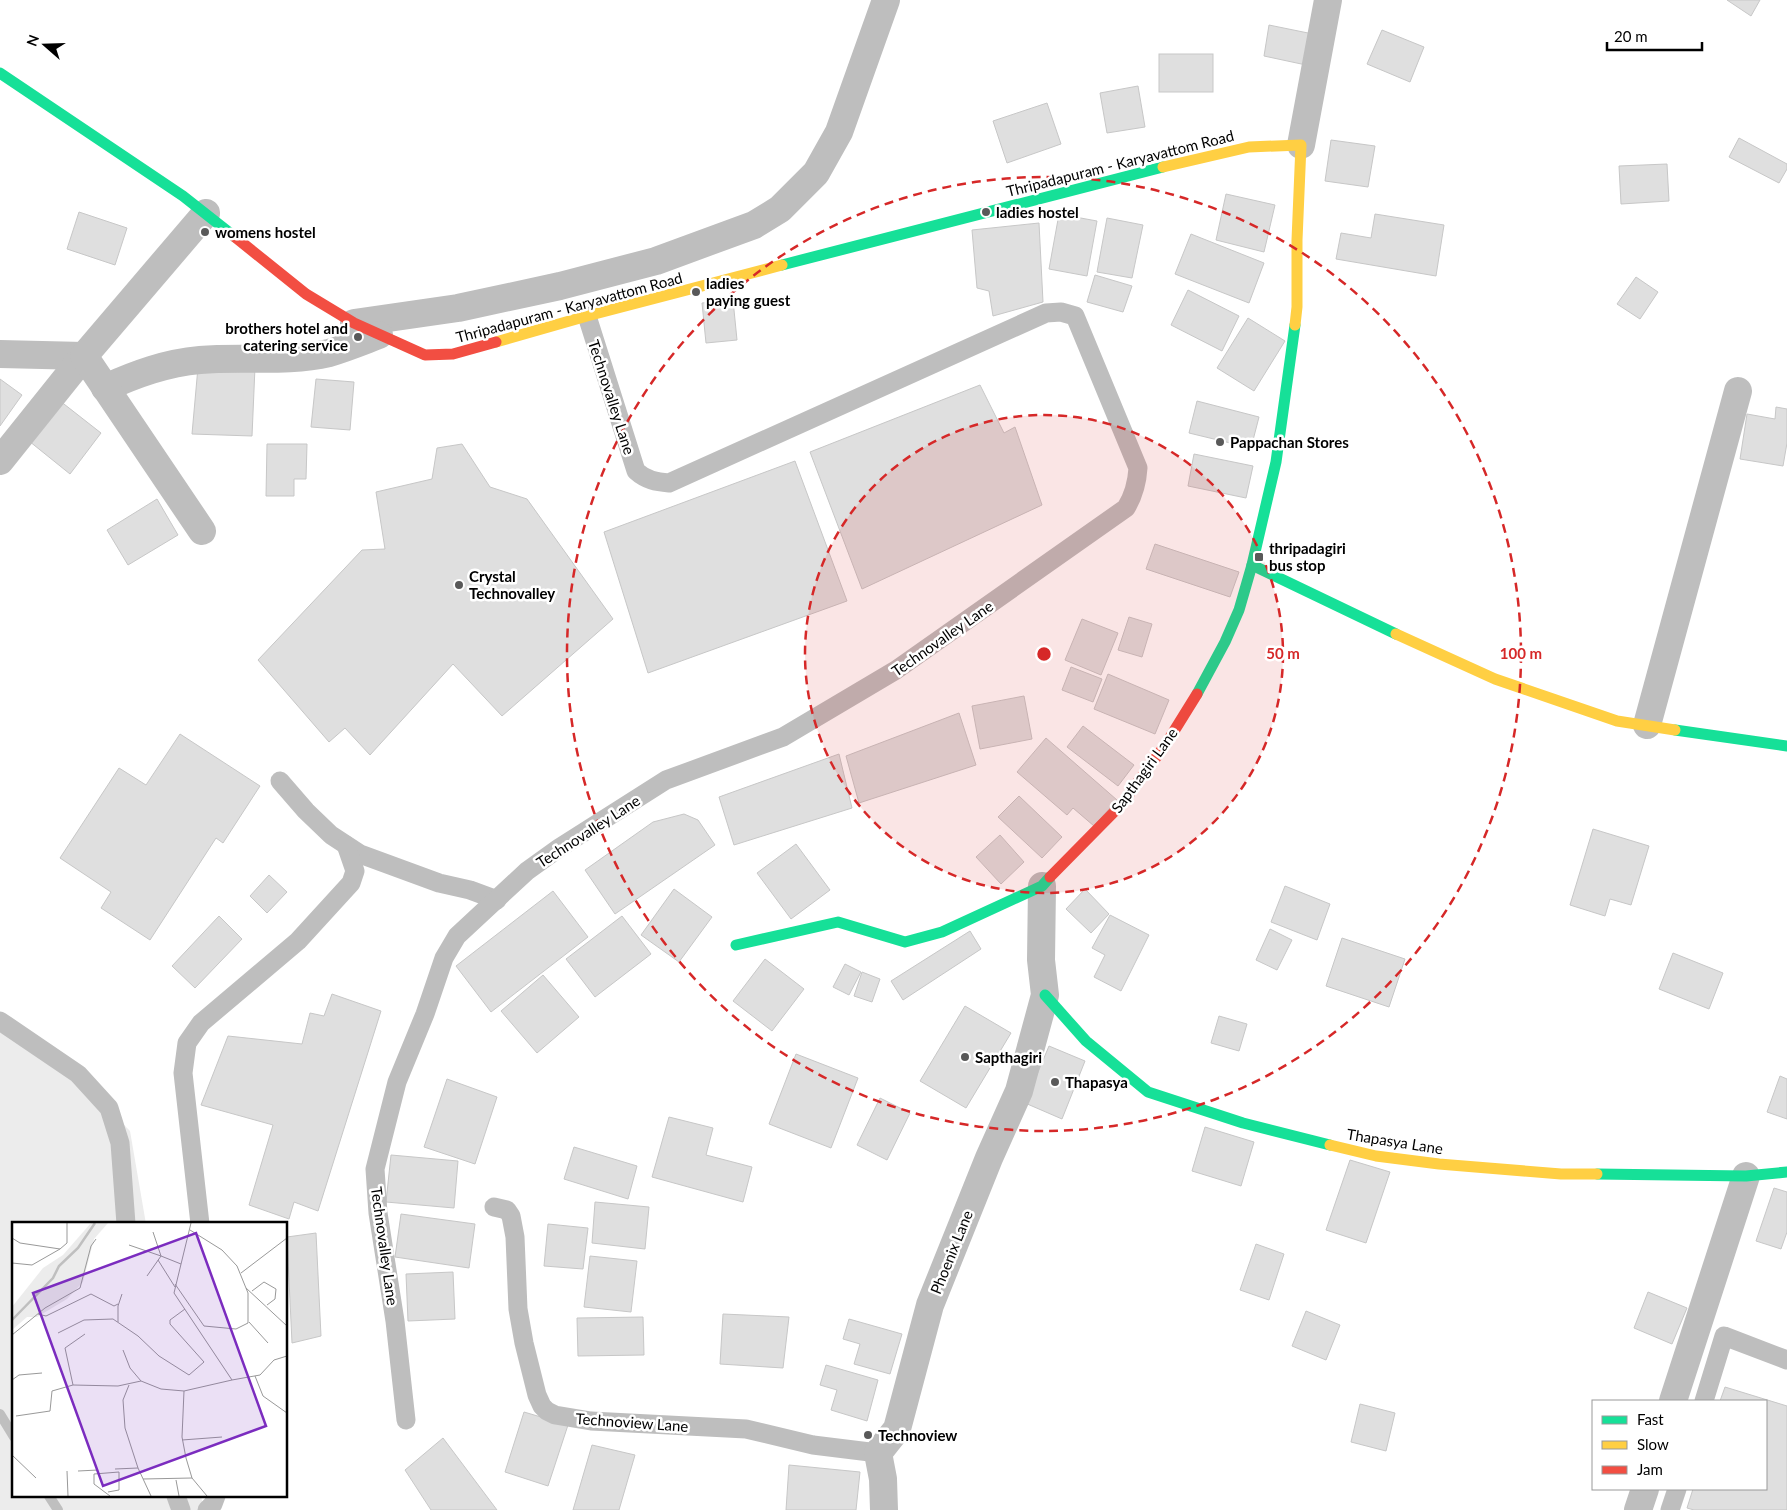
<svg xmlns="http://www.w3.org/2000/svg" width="1787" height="1510" font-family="Lato,sans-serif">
	<rect width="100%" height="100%" fill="#fff"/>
	<!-- green -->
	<polygon fill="#ececec" points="0,1031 66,1066 130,1131 146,1224 14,1224 14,1496 201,1496 204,1510 0,1510"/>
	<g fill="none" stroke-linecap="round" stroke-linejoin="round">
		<!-- stream -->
		<g stroke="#bfbfbf" stroke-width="10">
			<polyline points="0,1414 14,1437"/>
			<polyline points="49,1496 58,1510"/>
		</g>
	</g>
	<!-- building -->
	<g fill="#dfdfdf" stroke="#c7c7c7">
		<polygon points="1727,0 1760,0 1751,16"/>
		<polygon points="1269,25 1313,34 1306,65 1264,56"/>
		<polygon points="1382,30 1424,47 1410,82 1367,64"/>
		<rect x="1159" y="54" width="54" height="38"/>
		<polygon points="1138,86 1145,127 1107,133 1100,93"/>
		<polygon points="1047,103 1061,144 1007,163 993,121"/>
		<polygon points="1739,138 1787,164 1787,169 1779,183 1729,157"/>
		<polygon points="1331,140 1375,146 1368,187 1325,181"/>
		<polygon points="1667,164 1669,201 1621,204 1619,166"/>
		<polygon points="1226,194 1275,205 1264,252 1216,240"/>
		<polygon points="79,212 127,228 115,265 67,249"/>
		<polygon points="1059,214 1097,221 1087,276 1049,269"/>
		<polygon points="1375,214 1444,225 1436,276 1336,259 1341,233 1371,238"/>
		<polygon points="1107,218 1143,225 1132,278 1097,272"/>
		<polygon points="1039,223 1043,302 993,316 989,291 977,288 972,230"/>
		<polygon points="1191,234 1264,263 1249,303 1175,274"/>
		<polygon points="1095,275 1132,286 1123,312 1087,302"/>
		<polygon points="1636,277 1658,292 1640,319 1617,304"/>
		<polygon points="1188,290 1239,316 1222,351 1171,325"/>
		<polygon points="733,300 737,340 706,343 702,303"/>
		<polygon points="1248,318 1285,341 1254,391 1217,368"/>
		<polygon points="198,367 255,367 252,436 192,434"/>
		<polygon points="0,379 22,395 0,426"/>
		<polygon points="316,379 354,382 350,430 311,427"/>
		<polygon points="980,385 1004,433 1015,427 1042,505 862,589 810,452"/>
		<polygon points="55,397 101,433 70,474 24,437"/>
		<polygon points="1197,401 1259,417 1251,448 1189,433"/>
		<polygon points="1776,407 1787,409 1787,443 1783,466 1740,459 1747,414 1775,419"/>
		<polygon points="267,444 307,444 306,479 294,479 294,496 266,496"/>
		<polygon points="462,444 490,487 527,499 613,619 502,716 453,664 370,755 345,728 329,742 258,660 362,550 385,549 376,492 432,479 437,448"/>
		<polygon points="1194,454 1253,466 1246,498 1188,486"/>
		<polygon points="795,461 847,601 648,673 604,532"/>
		<polygon points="157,499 178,535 128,565 107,530"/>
		<polygon points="1155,544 1239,572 1230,597 1146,569"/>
		<polygon points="1129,617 1152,624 1142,657 1118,650"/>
		<polygon points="1082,619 1118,633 1101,675 1065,660"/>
		<polygon points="1071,667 1102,679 1093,702 1062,690"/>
		<polygon points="1108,674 1169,700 1155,734 1094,709"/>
		<polygon points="1024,696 1032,739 980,749 972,706"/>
		<polygon points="959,713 976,765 859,803 846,756"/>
		<polygon points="1083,726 1134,765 1118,786 1067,747"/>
		<polygon points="180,734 260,786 223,843 216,838 150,940 101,908 111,892 60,858 119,768 146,785"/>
		<polygon points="1046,738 1117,800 1094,826 1073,808 1067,815 1017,772"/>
		<polygon points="839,754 852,808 734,845 719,797"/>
		<polygon points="1019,796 1062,837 1042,858 998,817"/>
		<polygon points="684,814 698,820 715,845 615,914 585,870 653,822"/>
		<polygon points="1593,829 1649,846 1631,905 1610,899 1605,916 1570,905"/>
		<polygon points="1000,835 1024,862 1001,884 976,857"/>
		<polygon points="796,844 830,890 791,919 757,873"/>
		<polygon points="269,875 287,892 267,913 250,896"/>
		<polygon points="1285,886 1330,904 1317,940 1271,922"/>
		<polygon points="674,889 712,917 679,962 641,935"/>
		<polygon points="1085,889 1109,914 1091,933 1066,909"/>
		<polygon points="553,891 588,937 491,1012 456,966"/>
		<polygon points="1110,915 1149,935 1121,991 1094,977 1105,955 1092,948"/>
		<polygon points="219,916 242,939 195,988 172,966"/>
		<polygon points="622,916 651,954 595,997 566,959"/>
		<polygon points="1270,929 1292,940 1277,970 1256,960"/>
		<polygon points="970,931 981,949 903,1000 891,981"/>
		<polygon points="1342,938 1405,959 1389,1007 1326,986"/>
		<polygon points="1673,953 1723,973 1709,1009 1659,989"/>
		<polygon points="765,959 804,989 772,1031 733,1001"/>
		<polygon points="845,964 861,972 849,995 833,987"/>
		<polygon points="862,972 880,979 872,1002 854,996"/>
		<polygon points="543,975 579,1017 537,1053 501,1011"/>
		<polygon points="332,994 381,1011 318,1211 294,1202 289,1219 249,1205 273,1125 201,1105 228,1036 302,1044 310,1013 324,1016"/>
		<polygon points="965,1006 1011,1033 966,1108 920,1081"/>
		<polygon points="1219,1016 1247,1024 1239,1051 1211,1043"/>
		<polygon points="1049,1046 1085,1061 1062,1119 1025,1103"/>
		<polygon points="796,1054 858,1078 831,1148 769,1124"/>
		<polygon points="1780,1076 1787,1079 1787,1119 1767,1112"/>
		<polygon points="447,1079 497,1097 475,1164 424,1147"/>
		<polygon points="880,1098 910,1113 887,1160 857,1145"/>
		<polygon points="669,1117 713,1128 706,1155 752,1167 743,1202 652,1177"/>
		<polygon points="1205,1127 1254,1142 1241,1186 1192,1171"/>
		<polygon points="574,1147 637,1166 628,1199 564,1179"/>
		<polygon points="391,1155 458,1161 454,1208 386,1202"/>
		<polygon points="1350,1160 1390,1172 1366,1243 1326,1230"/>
		<polygon points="1774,1188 1787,1192 1787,1232 1781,1249 1756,1241"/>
		<polygon points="595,1202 649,1207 645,1249 592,1243"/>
		<polygon points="401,1214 475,1224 469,1268 395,1257"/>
		<polygon points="548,1224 588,1228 583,1269 544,1266"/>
		<polygon points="316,1233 321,1336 292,1343 287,1237"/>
		<polygon points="1256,1244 1284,1254 1269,1300 1240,1290"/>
		<polygon points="590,1256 637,1261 631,1312 584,1307"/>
		<polygon points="453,1272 455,1319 408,1321 406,1274"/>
		<polygon points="1648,1292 1687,1308 1672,1344 1634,1328"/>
		<polygon points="1306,1311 1340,1325 1326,1360 1292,1346"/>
		<polygon points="723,1314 789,1317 783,1368 720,1364"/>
		<polygon points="643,1317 644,1355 578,1356 577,1318"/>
		<polygon points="849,1319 902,1334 890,1374 854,1364 860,1344 843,1339"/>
		<polygon points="826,1365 878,1380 867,1421 831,1410 837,1390 820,1385"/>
		<polygon points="1725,1387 1787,1406 1787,1510 1694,1510 1687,1508 1693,1489 1766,1489 1766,1401 1720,1401"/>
		<polygon points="1360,1404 1395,1413 1386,1451 1351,1442"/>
		<polygon points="524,1412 568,1425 548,1486 505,1472"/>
		<polygon points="443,1438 497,1510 431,1510 405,1470"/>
		<polygon points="592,1445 635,1455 619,1510 573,1510"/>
		<polygon points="789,1465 860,1472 856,1510 786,1510"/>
	</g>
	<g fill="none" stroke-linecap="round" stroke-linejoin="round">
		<!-- lane -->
		<g stroke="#bebebe" stroke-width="19">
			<polyline points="280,781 306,811 331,835 360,854 439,883 470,890 497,900"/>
			<polyline points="0,1021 78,1074 109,1108 120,1143 126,1224"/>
			<polyline points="494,1207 507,1210 511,1216 515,1237 518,1309 524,1343 537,1395 542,1406 547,1411 555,1415 591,1421 746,1429 813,1445 878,1453"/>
			<polyline points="200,1224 183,1073 187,1043 201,1023 298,941 351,883 355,871 346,845"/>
			<polyline points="1704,1401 1724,1336 1787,1360"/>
			<path d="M406 1420 395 1321 378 1213 375 1169 397 1082 425 1014 444 958 457 936 527 871 559 848 666 780 783 737 896 670 1126 508C1134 495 1137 484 1138 468L1075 316 1061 312 1046 313 669 483C656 482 646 480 636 471L587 316"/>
			<polyline points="176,1496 181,1510"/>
			<polyline points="207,1510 213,1504 216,1496"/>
			<polyline points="1670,1510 1677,1489"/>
		</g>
		<!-- street -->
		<g stroke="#bebebe" stroke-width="28">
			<polyline points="1301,145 1328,0"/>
			<polyline points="354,323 458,308 560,286 656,261 754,225 780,209 816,173 839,132 886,0"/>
			<polyline points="0,354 84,356"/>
			<path d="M105 388C136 374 166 363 200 360 243 356 286 363 329 353 346 348 363 341 379 335"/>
			<polyline points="0,461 84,356"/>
			<polyline points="202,531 84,356 206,213"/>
			<polyline points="1647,725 1738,391"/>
			<polyline points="1673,1401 1746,1176"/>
			<polyline points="884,1510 883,1479 878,1453 897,1429 930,1305 989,1158 1019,1091 1045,995 1041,960 1042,886"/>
			<polyline points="1638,1510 1645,1489"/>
		</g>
		<!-- fast -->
		<g stroke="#16e098" stroke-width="11">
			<polyline points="0,73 183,196 235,237"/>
			<polyline points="782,265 1163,167"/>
			<polyline points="1295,325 1276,462 1252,565 1396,634"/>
			<polyline points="1197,694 1225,642 1239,610 1252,565"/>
			<polyline points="1675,730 1787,746"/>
			<polyline points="736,945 838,922 905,942 942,932 1042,886 1050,877"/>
			<polyline points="1045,995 1086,1041 1148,1092 1243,1123 1330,1145"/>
			<polyline points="1597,1174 1746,1176 1787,1172"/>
		</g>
		<!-- slow -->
		<g stroke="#ffcf43" stroke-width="11">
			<polyline points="1163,167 1249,147 1301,145 1297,240 1297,307 1295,325"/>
			<polyline points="496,342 587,316 782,265"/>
			<polyline points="1396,634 1495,679 1617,721 1675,730"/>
			<polyline points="1330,1145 1376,1156 1439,1164 1561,1174 1597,1174"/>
		</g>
		<!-- jam -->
		<g stroke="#f24e42" stroke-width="11">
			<polyline points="235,237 306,294 354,323 425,355 453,354 496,342"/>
			<polyline points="1050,877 1121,805 1166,744 1197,694"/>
		</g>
	</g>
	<!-- distance rings -->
	<circle cx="1044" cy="654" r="239" fill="#d62828" fill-opacity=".12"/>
	<g fill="none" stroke="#d62828" stroke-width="2.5" stroke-dasharray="9 6">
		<circle cx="1044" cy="654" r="239"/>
		<circle cx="1044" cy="654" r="477"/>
	</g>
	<!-- markers -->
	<g fill="#595959" stroke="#fff" stroke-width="2">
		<circle cx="986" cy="212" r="5"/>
		<circle cx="205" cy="232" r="5"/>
		<circle cx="696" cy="292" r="5"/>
		<circle cx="358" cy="337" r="5"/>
		<circle cx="1220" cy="442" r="5"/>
		<rect x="1254" y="552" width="10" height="10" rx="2.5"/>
		<circle cx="459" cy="585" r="5"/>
		<circle cx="965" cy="1057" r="5"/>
		<circle cx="1055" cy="1082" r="5"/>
		<circle cx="868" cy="1435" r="5"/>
	</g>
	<g text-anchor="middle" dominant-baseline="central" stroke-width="5" stroke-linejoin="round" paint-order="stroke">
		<!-- street labels -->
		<g font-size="15" fill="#000" stroke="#fff">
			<text transform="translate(1120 163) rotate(-14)">Thripadapuram - Karyavattom Road</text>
			<text transform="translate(569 307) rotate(-15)">Thripadapuram - Karyavattom Road</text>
			<text transform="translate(612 397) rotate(72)">Technovalley Lane</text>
			<text transform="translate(942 638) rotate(-35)">Technovalley Lane</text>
			<text transform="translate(1144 770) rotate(-54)">Sapthagiri Lane</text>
			<text transform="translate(588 831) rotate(-33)">Technovalley Lane</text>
			<text transform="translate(1395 1141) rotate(9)">Thapasya Lane</text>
			<text transform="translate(385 1246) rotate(82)">Technovalley Lane</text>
			<text transform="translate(951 1252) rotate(-68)">Phoenix Lane</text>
			<text transform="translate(632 1422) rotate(4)">Technoview Lane</text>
		</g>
		<!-- poi labels -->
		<g font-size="15" font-weight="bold" fill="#000" stroke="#fff" text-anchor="start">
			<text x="996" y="212">ladies hostel</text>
			<text x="215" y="232">womens hostel</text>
			<text x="706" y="283">ladies<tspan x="706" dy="17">paying guest</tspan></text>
			<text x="348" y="328" text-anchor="end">brothers hotel and<tspan x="348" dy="17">catering service</tspan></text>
			<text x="1230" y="442">Pappachan Stores</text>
			<text x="1269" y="548">thripadagiri<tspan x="1269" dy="17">bus stop</tspan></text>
			<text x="469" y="576">Crystal<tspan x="469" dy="17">Technovalley</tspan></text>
			<text x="975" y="1057">Sapthagiri</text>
			<text x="1065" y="1082">Thapasya</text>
			<text x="878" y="1435">Technoview</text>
		</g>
	</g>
	<!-- overview -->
	<g transform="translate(12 1222)">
		<rect width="275" height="275" fill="#fff"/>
		<path d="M79 1H96L82 17 71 60 55 77 25 95H15L0 108V85L31 46 51 33Z" fill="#ececec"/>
		<path fill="none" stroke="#bfbfbf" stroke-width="2.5" d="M0 98 41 56 47 44 66 26 83 1"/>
		<path fill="none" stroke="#999" stroke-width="1" d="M179 1 162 71 220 158 172 169 170 215 174 236 180 256 195 274M141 10 149 34M0 16 8 21 48 27 20 43 0 41M117 23 149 34M48 27 55 21V1M146 38 163 65M229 51 275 16M135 54 149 34 169 42M163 62 192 104 224 107 236 101V71L225 44 210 28 178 8M234 66 275 104M240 69 252 60 264 67 263 77 255 83M26 92 34 94 79 72 102 84 106 82M106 100V84L110 72M237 100 256 121M46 111 72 98 101 97 126 114 147 134 177 153 192 140 158 102V98L173 87M0 113 33 86 68 66 79 24 84 17M111 128 118 146 129 159 149 167 172 169M243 154 251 174 275 191M0 158 7 153 30 151M220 158 248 153 262 138 275 134M61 163 53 126 73 112M117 163 111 178 113 206 126 246 139 274M4 194 38 189 40 169 61 163 106 164 129 159M170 218 210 215M0 233 24 256M103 247 126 246M55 249 56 274M66 249 86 248M131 257 180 256M164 258 167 274M96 270 107 268V250L82 252V262L98 274"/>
		<path fill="#7b2cbf" fill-opacity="0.15" stroke="#7b2cbf" stroke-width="2.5" d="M184 11 254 204 91 264 21 71Z"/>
		<rect width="275" height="275" fill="none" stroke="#000" stroke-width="2.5"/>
	</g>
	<circle cx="1044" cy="654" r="8" fill="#d62828" stroke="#fff" stroke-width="2.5"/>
	<g font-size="15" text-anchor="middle" font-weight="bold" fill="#d62828" stroke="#fff" stroke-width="5" stroke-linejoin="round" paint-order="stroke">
		<text x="1283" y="659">50 m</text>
		<text x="1521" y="659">100 m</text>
	</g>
	<!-- legend -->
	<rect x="1592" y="1400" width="175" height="90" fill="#ffffff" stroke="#999999"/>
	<rect x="1602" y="1416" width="25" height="8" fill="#16e098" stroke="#999999"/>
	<text x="1637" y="1425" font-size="15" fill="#000000">Fast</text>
	<rect x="1602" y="1441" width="25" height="8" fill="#ffcf43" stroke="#999999"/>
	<text x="1637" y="1450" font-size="15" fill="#000000">Slow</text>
	<rect x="1602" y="1466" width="25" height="8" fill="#f24e42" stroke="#999999"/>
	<text x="1637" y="1475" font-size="15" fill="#000000">Jam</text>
	<!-- north arrow -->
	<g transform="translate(45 45) rotate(290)" stroke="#ffffff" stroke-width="4" paint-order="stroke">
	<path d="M0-4L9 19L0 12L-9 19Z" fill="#000000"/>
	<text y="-8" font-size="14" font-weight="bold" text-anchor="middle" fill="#000000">N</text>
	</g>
	<!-- scale -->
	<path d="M1607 42v8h95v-8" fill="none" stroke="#000000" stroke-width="2.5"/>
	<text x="1614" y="42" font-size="15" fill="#000000" stroke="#ffffff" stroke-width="4" paint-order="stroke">20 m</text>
</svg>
